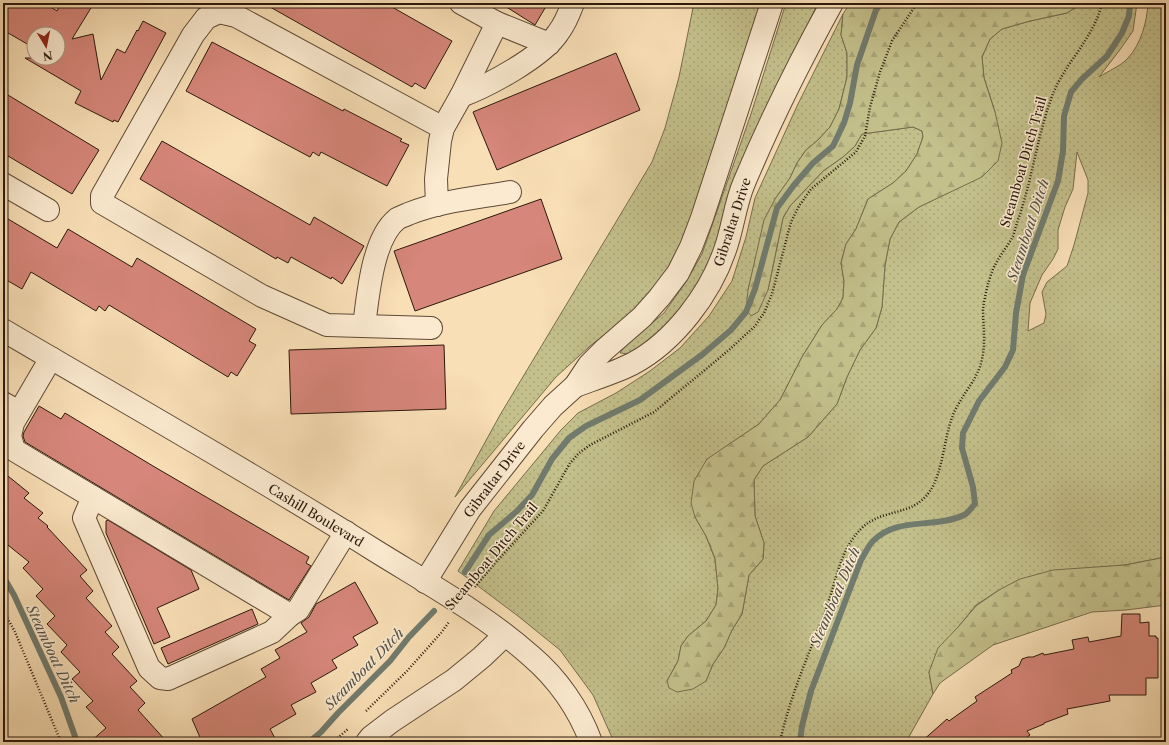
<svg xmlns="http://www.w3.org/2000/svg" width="1169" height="745" font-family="'Libre Caslon Text',serif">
	<defs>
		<pattern id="grass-dots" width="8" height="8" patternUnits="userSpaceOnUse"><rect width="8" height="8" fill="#c3c08b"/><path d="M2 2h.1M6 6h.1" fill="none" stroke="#a8a477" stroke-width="1.8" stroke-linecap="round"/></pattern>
		<pattern id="forest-firs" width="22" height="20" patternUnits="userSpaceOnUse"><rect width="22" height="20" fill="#c3c08b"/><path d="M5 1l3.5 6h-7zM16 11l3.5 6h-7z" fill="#a8a477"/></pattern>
	</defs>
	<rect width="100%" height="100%" fill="#f9dfb6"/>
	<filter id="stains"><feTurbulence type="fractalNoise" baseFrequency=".005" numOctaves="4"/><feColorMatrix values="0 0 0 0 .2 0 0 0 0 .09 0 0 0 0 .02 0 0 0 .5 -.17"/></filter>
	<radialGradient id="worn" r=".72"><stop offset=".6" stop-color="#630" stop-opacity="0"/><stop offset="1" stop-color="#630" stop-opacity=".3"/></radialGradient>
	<!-- grass -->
	<g fill="url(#grass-dots)" stroke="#776c4c" fill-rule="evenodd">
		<polygon points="694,3 762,3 685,234 668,268 646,298 631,314 590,346 556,377 455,497 500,415 652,162 665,128 679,77"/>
		<path d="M786 3H818L761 120 714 251C706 268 698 286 687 301 671 322 651 338 630 354L620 353 625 346 664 313 686 282 702 254 751 114Z"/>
		<path d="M1082 3H1137L1133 31 1119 51 1099 77C1108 71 1121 66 1128 58 1141 44 1147 22 1148 3H1166V557L1125 565 1107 567 999 590 976 605 959 626 929 672 933 694 906 742H614L593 695 560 650 518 616 458 571 494 511 561 430 578 413 616 393 650 371 680 348 709 316 732 281 746 237 755 198 798 104 843 14 841 35 847 53V77L839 109 830 127 818 140 806 150 797 163 790 178 775 199 756 259 748 290H768L783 218 790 206 823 171 843 157 855 146 862 134 913 127 922 131 923 137 917 154 906 171 893 183 868 199 856 229 846 244 841 263 844 281 843 298 837 309 822 325 802 357 780 400 759 424 708 459 695 517 706 536 715 559 718 588 716 605 706 621 688 636 681 646 678 661 667 681H706L713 664 724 648 732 630 742 614 749 575 763 559 764 543 755 516 754 480 763 466 808 437 837 404 847 377 860 350 876 328 882 307 885 265 890 239 899 222 919 207 947 193 995 112 984 78 982 57 990 39 1002 29 1030 21 1067 13ZM1077 152 1088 180V193L1074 245 1067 266 1047 282 1042 292 1046 314 1044 323 1028 331 1030 303 1042 275 1053 259 1058 249V230L1065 207 1073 189Z"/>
	</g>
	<!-- forest -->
	<g fill="url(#forest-firs)" stroke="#776c4c">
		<polygon points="850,3 1082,3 1067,13 1030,21 1002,29 990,39 982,57 984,78 995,112 1002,143 998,161 982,177 919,207 899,222 890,239 885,265 882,307 876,328 860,350 847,377 837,404 808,437 763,466 754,480 755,516 764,543 763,559 749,575 742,614 732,630 724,648 713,664 706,681 693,689 677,692 669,688 667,681 678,661 681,646 688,636 706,621 716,605 718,589 715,558 706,536 695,517 691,503 694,481 707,459 759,424 780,400 802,357 822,325 837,309 843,298 844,281 841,263 846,244 856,229 868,199 893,183 906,171 917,154 923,137 922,131 913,127 862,134 855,146 843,157 823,171 790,206 783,218 768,290 758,312 751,316 746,309 748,290 764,220 775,199 790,178 797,163 806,150 818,140 830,127 839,109 847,77 847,53 841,35 843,14"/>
		<polygon points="1166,557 1166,605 1126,610 1092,612 993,645 940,683 933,694 929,672 938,648 959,626 976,606 999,590 1020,579 1053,570 1125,565"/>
	</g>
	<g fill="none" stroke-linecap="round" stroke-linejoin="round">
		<!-- stream -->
		<g stroke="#707b6e" stroke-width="6">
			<polyline points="465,572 489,535 516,512 532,495 552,459 569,438 586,426 640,400 703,354 731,330 746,312 755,289 777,208 794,185 813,163 833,146 844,123 850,103 857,65 876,10 881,3"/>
			<polyline points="3,576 14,595 61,697 77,742"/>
			<polyline points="309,742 321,732 338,713 390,661 409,637 434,611"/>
			<path d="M800 742 802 726 811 691 861 560C865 554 868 546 873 541 898 516 935 529 964 515 968 513 971 508 975 504L973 487 962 448 963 433 979 401 1005 367 1013 350 1016 313 1023 275 1058 181 1063 151 1064 116 1071 92 1082 79 1107 56 1122 33 1129 16 1130 3"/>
		</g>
	</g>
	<!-- building -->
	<g fill="#d6867a" stroke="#2b190c">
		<polygon points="3,3 44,3 57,11 61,3 94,3 72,39 93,34 101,80 117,49 125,53 137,30 138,31 143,21 166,33 118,122 114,120 113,122 75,103 81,91 25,58 58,58 58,34 34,34 34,48 3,30"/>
		<polygon points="263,3 385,3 452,41 425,89 415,83 412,87"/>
		<polygon points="500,3 548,3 535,25"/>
		<polygon points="212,42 343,111 344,109 402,139 400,141 409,145 387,186 321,152 319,156 313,152 310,157 186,91"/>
		<polygon points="616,53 640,110 497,170 473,112"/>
		<polygon points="3,92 99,150 72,194 3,153"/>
		<polygon points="162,141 310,225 314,217 364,246 342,284 332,277 331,279 291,257 288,263 277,257 276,259 140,179"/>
		<polygon points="541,199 562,259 415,311 394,251"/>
		<polygon points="3,216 57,248 68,229 132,267 137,258 256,329 249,341 256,345 237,376 231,372 228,377 109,305 105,311 99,306 96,311 31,272 22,289 3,278"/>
		<polygon points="444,345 446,409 291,414 289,350"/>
		<polygon points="39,406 61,419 65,413 153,466 309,557 306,563 311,566 289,600 25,442 23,436 24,432"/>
		<polygon points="3,472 29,493 24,498 43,513 38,518 48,526 47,527 87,570 80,576 93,591 86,598 112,626 105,632 119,647 112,654 137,681 130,687 145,703 138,710 167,742 90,742 106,728 86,707 93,701 72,679 80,672 61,652 67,645 47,624 55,616 36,596 43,589 23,568 29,562 3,541"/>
		<polygon points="108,520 191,570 199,589 157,608 170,637 154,644 106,533 106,521"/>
		<polygon points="355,582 378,623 353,637 358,645 332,660 337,668 311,683 316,692 291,705 296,714 270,729 277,742 202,742 192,719 266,677 261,669 280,658 275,650 307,632 301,623 309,617 316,604"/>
		<polygon points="252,609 258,624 168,664 161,648"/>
		<polygon points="1122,614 1140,614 1140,623 1149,622 1149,636 1156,636 1156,638 1158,638 1158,678 1146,678 1146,695 1109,695 1110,701 1067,709 1068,714 1044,723 1044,724 1027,731 1030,735 1020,742 921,742 947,719 949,721 977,701 975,697 1012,673 1011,670 1019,666 1022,659 1028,657 1033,657 1043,653 1044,655 1074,649 1072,640 1088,637 1089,642 1121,636"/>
	</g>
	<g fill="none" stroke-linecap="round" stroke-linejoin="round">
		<!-- minor casing -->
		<g stroke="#5e4a36" stroke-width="24">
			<g id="minor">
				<polyline points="461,3 497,23 549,44"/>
				<path d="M461 96C488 86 542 57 558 33 565 24 569 14 573 3"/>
				<polyline points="3,184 48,210"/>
				<polyline points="437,205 436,179 440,141 443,128 461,96 497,23"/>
				<path d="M364 326C368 297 372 239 397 219 400 217 404 216 408 214 440 201 476 198 510 192"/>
				<polyline points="431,328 327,325 262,296 102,203 102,196 193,35 206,18 219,12 236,16 443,128"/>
				<path d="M3 330C127 403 252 473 374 550 427 583 484 614 531 656 557 678 579 709 591 742"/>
				<polyline points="51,358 13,423 10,436 14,450 290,615 298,610 346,532"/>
				<path d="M575 386C594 379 614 373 632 364 674 342 710 294 725 250 733 228 735 204 744 183 770 121 800 61 832 3"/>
				<polyline points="3,403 19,412"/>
				<polyline points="93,497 84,518 149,668 160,678 168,679 272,632 290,615"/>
				<polyline points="425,582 470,509 533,429 553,406 575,386 589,365 604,350 642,317 659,298 678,273 691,247 702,218 772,3"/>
				<polyline points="367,742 371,737 392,721 454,680 482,657 505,635"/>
			</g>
		</g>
		<!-- path -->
		<g stroke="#2b190c" stroke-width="2.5" stroke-dasharray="1 2" stroke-linecap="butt">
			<polyline points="475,587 495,563 543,511 570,463 579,453 590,445 654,412 729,350 755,326 764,313 772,294 791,222 799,206 811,189 856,152 865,136 870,107 880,72 892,41 917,3"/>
			<polyline points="3,610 15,632 61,742"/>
			<polyline points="366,711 407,671 441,633 449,622"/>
			<polyline points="333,742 348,729"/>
			<path d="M780 742C788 705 802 670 816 635 820 624 825 614 828 603 837 577 841 548 862 528 882 508 913 517 930 491 943 472 944 437 953 415 961 395 978 380 982 359 986 342 983 326 983 309 984 301 986 292 988 284 990 278 992 270 995 265 1000 255 1008 246 1013 236 1015 231 1016 225 1018 220 1032 180 1037 138 1051 99 1063 64 1094 39 1102 3"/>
		</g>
		<!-- minor -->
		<use href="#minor" stroke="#fbead0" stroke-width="22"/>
	</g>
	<g text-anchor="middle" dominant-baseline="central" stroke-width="3" stroke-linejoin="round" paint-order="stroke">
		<!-- street labels -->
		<g font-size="13" fill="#2b190c" stroke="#fbead0">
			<text transform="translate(1023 162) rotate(-74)">Steamboat Ditch Trail</text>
			<text transform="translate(732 222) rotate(-72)">Gibraltar Drive</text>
			<text transform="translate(494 479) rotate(-53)">Gibraltar Drive</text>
			<text transform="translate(316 515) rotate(31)">Cashill Boulevard</text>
			<text transform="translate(491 556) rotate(-50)">Steamboat Ditch Trail</text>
		</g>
		<!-- water labels -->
		<g font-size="14" font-style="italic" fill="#535245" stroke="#fbead0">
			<text transform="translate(1028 230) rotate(-72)">Steamboat Ditch</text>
			<text transform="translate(835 597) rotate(-67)">Steamboat Ditch</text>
			<text transform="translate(53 654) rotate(65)">Steamboat Ditch</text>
			<text transform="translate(364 669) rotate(-46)">Steamboat Ditch</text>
		</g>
	</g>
	<!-- margin -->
	<rect width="1169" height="745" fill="none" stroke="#f9dfb6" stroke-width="16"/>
	<rect x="4" y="4" width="1161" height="737" fill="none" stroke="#2b190c" stroke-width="2"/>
	<rect x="8" y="8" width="1153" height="729" fill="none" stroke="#2b190c"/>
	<!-- north arrow -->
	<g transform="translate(46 46) rotate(170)"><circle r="19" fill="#fbead0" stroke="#a89682"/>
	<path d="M0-3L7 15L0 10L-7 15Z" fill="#8f2418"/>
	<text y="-6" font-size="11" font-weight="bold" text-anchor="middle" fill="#2b190c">N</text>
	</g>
	<rect width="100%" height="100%" filter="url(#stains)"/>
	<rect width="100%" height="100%" fill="url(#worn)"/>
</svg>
